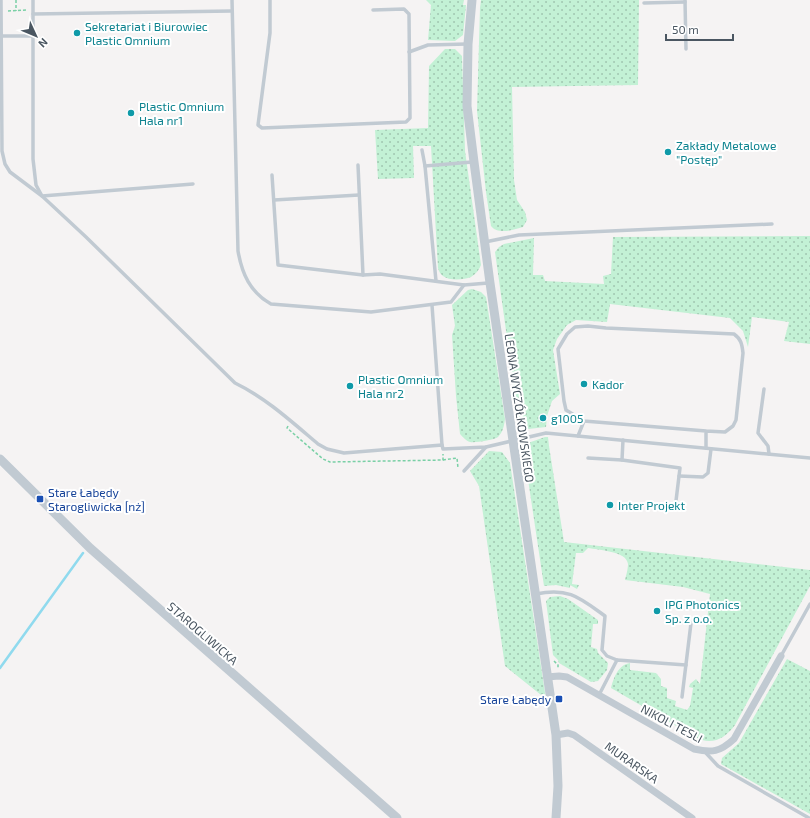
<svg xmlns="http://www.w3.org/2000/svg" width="810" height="818" font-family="'Exo 2',sans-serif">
	<defs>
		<pattern id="grass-dots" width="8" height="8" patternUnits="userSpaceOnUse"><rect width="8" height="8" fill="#c3f1d5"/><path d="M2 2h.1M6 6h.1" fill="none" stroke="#a0c6b0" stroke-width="1.8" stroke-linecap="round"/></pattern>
	</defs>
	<rect width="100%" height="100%" fill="#f5f3f3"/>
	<!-- grass -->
	<g fill="url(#grass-dots)">
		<polygon points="426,0 464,0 463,5 466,5 463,35 455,41 428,40 431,5"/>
		<path d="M481 0H639L638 85 512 87 514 180 517 200 525 212 527 220 523 227C513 230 498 235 491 226L486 192 477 111 480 8Z"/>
		<path d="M445 49H455L462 56 465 151 481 265C479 270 476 274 471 277 464 280 449 281 443 276 440 274 439 271 438 268L431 146H413L414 178 378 179 375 130 428 128 429 66Z"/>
		<polygon points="810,236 810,344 784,341 789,322 752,317 748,347 743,331 730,318 610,304 607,322 576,320 567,325 557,339 553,350 560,394 552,401 547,416 546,427 528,429 519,423 495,252 499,247 504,244 534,238 533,275 543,275 545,281 604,284 603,276 611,274 613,237"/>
		<path d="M472 289 481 292 486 297 505 419C504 426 503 432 498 437 494 440 475 443 470 442 466 441 463 437 460 434L456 396 452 335 455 326 452 305 468 290Z"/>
		<path d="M545 437H548L549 446 564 542 810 570V586L735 725C725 739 711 746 695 737V729L690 727 685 731 611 688C614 677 618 665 630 663V670L656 673 661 679V686L667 688V698L676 701 675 706 687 710 690 706 693 688 689 687 690 684 696 679 700 684 710 594 683 587 625 580C626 576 628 569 628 564 627 551 598 550 588 548L583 553H576L572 584 579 585 577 589 570 585V588L556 585 544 586 523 446 528 443Z"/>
		<polygon points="489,451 502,452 510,463 546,699 505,666 479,486 470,471"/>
		<polygon points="560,596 568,599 598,620 598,624 593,624 591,647 597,649 598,653 608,663 607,670 598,681 591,682 559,663 558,660 553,655 546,601 550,597"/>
		<polygon points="787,659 810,671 810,814 721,764 722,758 739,743"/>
	</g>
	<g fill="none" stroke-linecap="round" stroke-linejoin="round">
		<!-- stream -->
		<polyline stroke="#90daee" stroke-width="2.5" points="0,668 83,553"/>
		<!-- path -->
		<g stroke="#7ad0a6" stroke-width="1.5" stroke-dasharray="3 2" stroke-linecap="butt">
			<polyline points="16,0 16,11"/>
			<polyline points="8,11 26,10"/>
			<polyline points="288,426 287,428 323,459 330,462 443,460 443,454"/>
			<polyline points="443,460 457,458 458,468"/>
			<polyline points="554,661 558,665 558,668"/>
		</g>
		<!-- service -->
		<g stroke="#c1cad2" stroke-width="3.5">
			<path d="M1 0 2 151 5 164 10 172 42 196 86 237 235 383C266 398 292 422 318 444L327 449 344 453 442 445 443 449 486 447 546 433 810 458"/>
			<polyline points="33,0 33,14 232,11"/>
			<path d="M232 0 238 251C242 274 250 292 271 304L371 312 451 302 464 285"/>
			<polyline points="270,0 270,33 258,125 262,128 406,122 410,118 409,14 404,9 373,10"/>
			<polyline points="685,0 686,49"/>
			<polyline points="644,3 685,2"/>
			<polyline points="33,14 33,159 36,185 42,196 193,184"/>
			<polyline points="1,36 33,36"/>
			<polyline points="409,52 428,45 467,44"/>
			<polyline points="422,150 425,166 436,281"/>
			<polyline points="358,165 363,275"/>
			<polyline points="425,166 472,162"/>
			<polyline points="272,175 278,265 363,275 380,274 464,285 488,283"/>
			<polyline points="274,200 359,195"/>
			<polyline points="485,242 519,235 772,224"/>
			<polyline points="432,305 442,445"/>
			<polyline points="764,389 758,433 768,446 769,454"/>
			<polyline points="578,436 584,421"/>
			<path d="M706 448V431L584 421 566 410 564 401 558 349 567 334 575 327 588 326 606 328 734 334C741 339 742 344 743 353L736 420 733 426 725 432 706 431"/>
			<polyline points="588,458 622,460 623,440"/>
			<polyline points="622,460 680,468 675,509"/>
			<polyline points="464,471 486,447"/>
			<polyline points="679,476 703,477 708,473 711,449"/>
			<path d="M536 594C569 587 580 598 605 616L602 650 607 656 617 660"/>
			<polyline points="781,656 810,604"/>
			<polyline points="599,695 617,660 686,665"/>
			<polyline points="682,697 691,623"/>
			<polyline points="705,752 718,766 809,818"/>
		</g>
		<!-- minor -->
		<g stroke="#c1cad2" stroke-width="7">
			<path d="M547 677 559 676 567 677 694 749C712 753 720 752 734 739L781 656"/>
			<polyline points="556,735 568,733 574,735 692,818"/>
		</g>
		<!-- tertiary -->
		<g stroke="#c1cad2" stroke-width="9">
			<polyline points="472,0 468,44 467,106 474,162 490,283 556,735 558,786 556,818"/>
			<polyline points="0,459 90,548 397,818"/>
		</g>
	</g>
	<!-- markers -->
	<g fill="#0f9aa8" stroke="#fff" stroke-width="1.5">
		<circle cx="77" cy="33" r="4"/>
		<circle cx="131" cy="113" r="4"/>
		<circle cx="668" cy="152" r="4"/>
		<circle cx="584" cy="384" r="4"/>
		<circle cx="350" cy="386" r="4"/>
		<circle cx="543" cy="418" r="4"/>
		<circle cx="610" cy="505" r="4"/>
		<circle cx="657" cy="611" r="4"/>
	</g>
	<g fill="#1a4fb4" stroke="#fff" stroke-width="1.5">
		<rect x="36" y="495" width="8" height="8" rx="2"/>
		<rect x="555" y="695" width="8" height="8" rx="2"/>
	</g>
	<g text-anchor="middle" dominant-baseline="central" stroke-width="4" stroke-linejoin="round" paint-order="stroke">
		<!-- culture labels -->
		<g font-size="12" fill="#0d838f" stroke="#fff" text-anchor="start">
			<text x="85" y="26">Sekretariat i Biurowiec<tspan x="85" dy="14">Plastic Omnium</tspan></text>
			<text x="139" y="106">Plastic Omnium<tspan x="139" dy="14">Hala nr1</tspan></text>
			<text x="676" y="145">Zakłady Metalowe<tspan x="676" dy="14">"Postęp"</tspan></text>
			<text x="358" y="379">Plastic Omnium<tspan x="358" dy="14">Hala nr2</tspan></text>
			<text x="592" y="384">Kador</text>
			<text x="551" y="418">g1005</text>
			<text x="618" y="505">Inter Projekt</text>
			<text x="665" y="604">IPG Photonics<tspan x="665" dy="14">Sp. z o.o.</tspan></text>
		</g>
		<!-- street labels -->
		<g font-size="12" fill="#4a5661" stroke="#fff">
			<text transform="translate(520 408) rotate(82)">LEONA WYCZÓŁKOWSKIEGO</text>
			<text transform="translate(203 633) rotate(41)">STAROGLIWICKA</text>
			<text transform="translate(672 723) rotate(28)">NIKOLI TESLI</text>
			<text transform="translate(632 762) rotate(35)">MURARSKA</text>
		</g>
		<!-- transit labels -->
		<g font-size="12" fill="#164399" stroke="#fff" text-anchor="start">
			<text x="48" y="492">Stare Łabędy<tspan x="48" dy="14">Starogliwicka [nż]</tspan></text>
			<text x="551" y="699" text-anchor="end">Stare Łabędy</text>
		</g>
	</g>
	<!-- north arrow -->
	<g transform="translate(36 36) rotate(134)" stroke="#ffffff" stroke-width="3" paint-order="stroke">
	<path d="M0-3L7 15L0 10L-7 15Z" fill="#4a5661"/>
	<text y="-6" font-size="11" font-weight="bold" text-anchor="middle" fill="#4a5661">N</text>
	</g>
	<!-- scale -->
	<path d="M666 34v6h67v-6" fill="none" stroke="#4a5661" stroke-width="2"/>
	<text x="672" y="34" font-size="12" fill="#4a5661" stroke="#ffffff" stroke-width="3" paint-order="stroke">50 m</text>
</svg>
